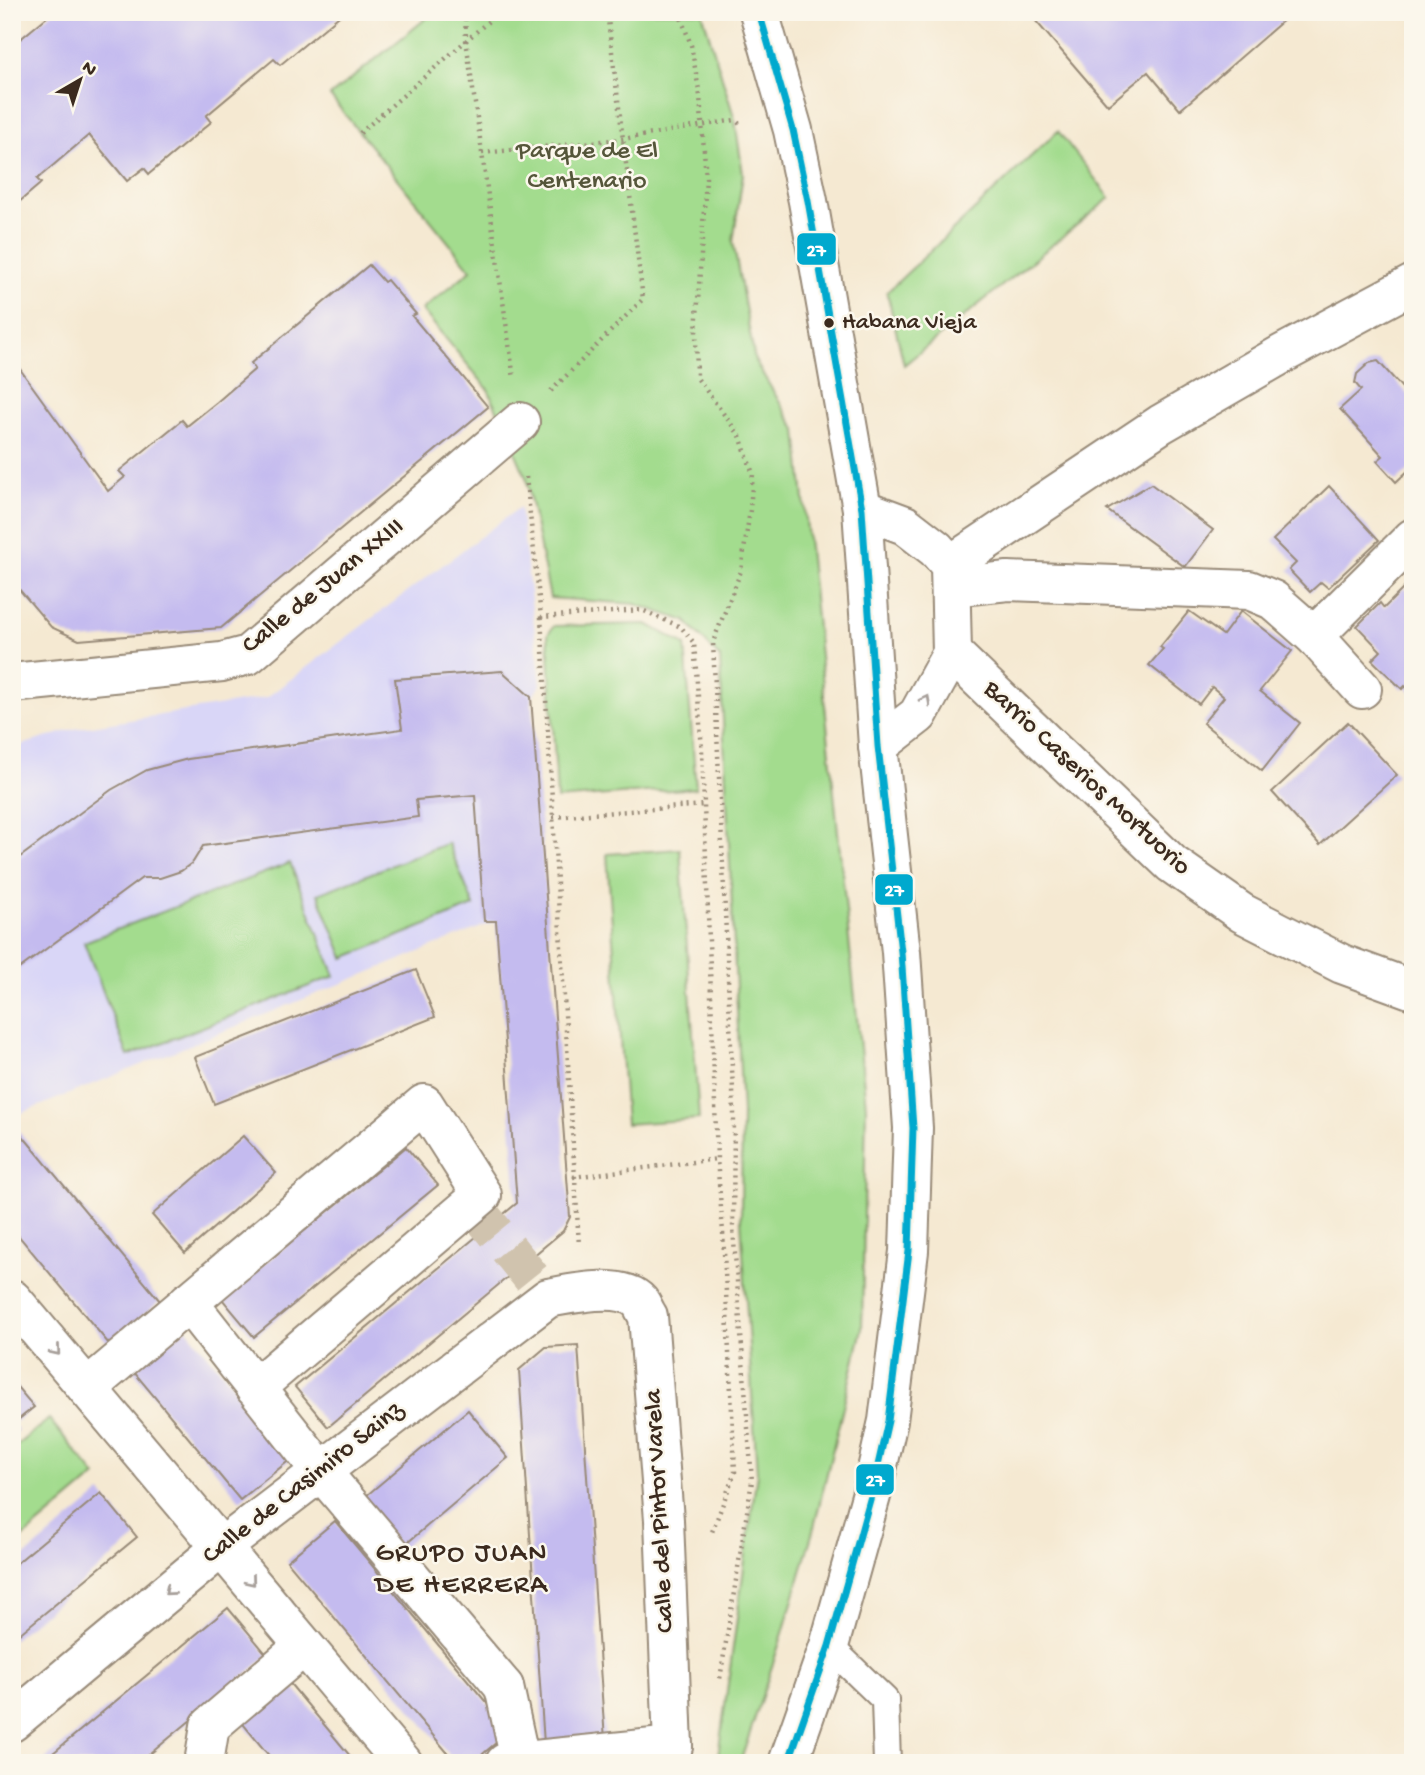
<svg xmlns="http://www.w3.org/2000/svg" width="1425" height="1775" font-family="'Gochi Hand',sans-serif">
	<rect width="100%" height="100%" fill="#fbf7ec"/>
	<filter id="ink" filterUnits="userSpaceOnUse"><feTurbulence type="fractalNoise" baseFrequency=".0143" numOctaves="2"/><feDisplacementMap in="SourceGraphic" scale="14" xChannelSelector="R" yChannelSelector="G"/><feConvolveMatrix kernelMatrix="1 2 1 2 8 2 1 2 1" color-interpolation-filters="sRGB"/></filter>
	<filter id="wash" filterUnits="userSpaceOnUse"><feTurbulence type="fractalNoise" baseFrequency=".00686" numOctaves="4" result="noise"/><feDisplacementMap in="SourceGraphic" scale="28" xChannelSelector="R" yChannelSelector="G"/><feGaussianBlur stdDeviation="1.57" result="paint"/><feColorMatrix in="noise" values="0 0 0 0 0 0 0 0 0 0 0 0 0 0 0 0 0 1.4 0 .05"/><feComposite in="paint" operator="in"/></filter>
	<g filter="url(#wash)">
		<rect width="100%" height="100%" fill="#f5e9d2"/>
		<!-- built -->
		<polygon fill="#d9d6f7" points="520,507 541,685 531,697 547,917 496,921 12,1117 12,748 74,729 266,698"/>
		<!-- green -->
		<g fill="#a3dc8e" stroke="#6f8356" stroke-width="2">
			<polygon points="434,12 702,12 735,120 743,174 733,242 755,361 797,431 866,1106 862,1329 813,1531 783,1633 740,1763 717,1763 757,1473 741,1220 742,1112 720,658 686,621 635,604 550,598 526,477 488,389 422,310 471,270 330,96"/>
			<polygon points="1058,131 1110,198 904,365 887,292"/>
			<polygon points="647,624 685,645 696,788 557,799 548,634 554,626"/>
			<polygon points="448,843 474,906 344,958 318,894"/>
			<polygon points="680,849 699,1119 626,1124 607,854"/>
			<polygon points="290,863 335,976 128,1056 84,942"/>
			<polygon points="49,1419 96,1476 12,1547 12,1449"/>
		</g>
		<g id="blocks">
			<!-- building -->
			<g fill="#c4bbef">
				<polygon points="53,12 344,12 280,65 274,59 206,116 211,122 149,174 144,168 127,181 89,135 37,179 41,183 39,185 12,208 12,46"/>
				<polygon points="1028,12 1293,12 1180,110 1148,72 1108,105"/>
				<polygon points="369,265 384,282 387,280 416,314 412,316 488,407 221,628 79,640 51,627 12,581 12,358 108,491 125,477 119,471 182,420 187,426 217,402 255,369 251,363"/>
				<polygon points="1378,361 1413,400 1413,466 1396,482 1377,461 1383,456 1340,409 1361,390 1355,383 1357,374 1369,363"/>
				<polygon points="1151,484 1213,530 1185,567 1107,510"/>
				<polygon points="1329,486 1379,540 1328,588 1321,582 1310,592 1289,570 1296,563 1273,540"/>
				<polygon points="1404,588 1413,598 1413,694 1405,686 1402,689 1372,660 1381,651 1357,626 1380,603 1384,608"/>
				<polygon points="1189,611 1223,635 1241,611 1292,651 1260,691 1300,723 1262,771 1203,723 1224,697 1212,687 1199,704 1149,665 1163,649 1160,647"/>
				<polygon points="502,671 531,697 570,1217 563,1231 328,1427 295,1387 517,1203 496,921 484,921 475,795 416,800 418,817 203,846 193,862 181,871 160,878 142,878 12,974 12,863 111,790 147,770 188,759 402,729 395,679"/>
				<polygon points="1348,722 1397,775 1320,845 1272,792"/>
				<polygon points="416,970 435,1017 214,1104 195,1057"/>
				<polygon points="12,1123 160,1301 109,1344 12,1228"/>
				<polygon points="243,1136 276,1173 185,1253 152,1215"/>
				<polygon points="406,1147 438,1185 254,1337 222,1299"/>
				<polygon points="186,1328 292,1458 240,1500 133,1371"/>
				<polygon points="578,1345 605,1740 544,1744 519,1370 546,1347"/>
				<polygon points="12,1381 34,1407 13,1424 18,1430 12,1435"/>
				<polygon points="468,1410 508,1458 401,1548 360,1501"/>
				<polygon points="101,1493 137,1537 12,1640 12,1567"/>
				<polygon points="335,1521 510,1731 472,1763 456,1763 287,1561"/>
				<polygon points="228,1608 268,1656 139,1763 41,1763"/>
				<polygon points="287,1680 356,1763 275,1763 239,1719"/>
			</g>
		</g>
	</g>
	<g filter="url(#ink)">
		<use href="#blocks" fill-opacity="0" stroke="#988a78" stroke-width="2"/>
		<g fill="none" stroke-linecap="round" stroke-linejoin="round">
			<!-- pedestrian-tunnel -->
			<polyline stroke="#d0c3ae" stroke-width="38" stroke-dasharray="38 19" stroke-linecap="butt" points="472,1204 548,1298"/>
			<!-- service casing -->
			<g stroke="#988a78" stroke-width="30">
				<polyline id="service" points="829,1646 885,1700 887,1763"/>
			</g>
			<!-- pedestrian casing -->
			<g stroke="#988a78" stroke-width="42">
				<g id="pedestrian">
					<polyline points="12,683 222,662 248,655 520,422"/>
					<polyline points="504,1687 520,1760"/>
					<polyline points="204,1763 210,1726 304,1646"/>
					<polyline points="505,1763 673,1746"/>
				</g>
			</g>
			<!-- minor casing -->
			<g stroke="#988a78" stroke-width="42">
				<g id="minor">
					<polyline points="862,509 905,525 936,549 950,565 952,653 918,715 878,746"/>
					<polyline points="950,565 1161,424 1284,353 1413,284"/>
					<polyline points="951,587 1008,581 1249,590 1273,600 1314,636 1362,689"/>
					<polyline points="1314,636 1413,538"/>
					<polyline points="952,653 1172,864 1242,913 1342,964 1413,990"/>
					<polyline points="12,1299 403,1763"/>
					<polyline points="188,1302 320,1470 504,1687"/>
					<polyline points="87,1388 424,1104 482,1195 255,1388"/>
					<path d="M12 1722 222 1547 548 1298C571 1294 622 1282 640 1302 643 1306 645 1312 648 1316L664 1520 673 1746"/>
				</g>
			</g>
			<!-- primary casing -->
			<g stroke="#988a78" stroke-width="42">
				<polyline id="primary" points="759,12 793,130 808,201 862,509 878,746 901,952 913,1128 909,1251 888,1421 871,1496 829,1646 788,1763"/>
			</g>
			<!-- path -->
			<g stroke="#988a78" stroke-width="4.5" stroke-dasharray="2 5" stroke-linecap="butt">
				<polyline points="465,12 466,40 514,379"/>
				<polyline points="679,12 691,45 700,96 706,178 696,332 697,378 740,436 753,474 750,510 741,571 713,642 734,1113 733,1228 752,1481 720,1679"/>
				<polyline points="360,133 499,12"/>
				<polyline points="482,153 623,139 735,120 742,126"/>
				<polyline points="551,391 643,299 607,12"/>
				<polyline points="526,477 541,617 642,610 681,627 694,643 702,750 717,1159 723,1232 735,1472 712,1532"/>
				<polyline points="541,617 579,1245"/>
				<polyline points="553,817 704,805"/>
				<polyline points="573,1177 717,1159"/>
			</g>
			<!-- service -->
			<use href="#service" stroke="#fff" stroke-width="26"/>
			<!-- pedestrian -->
			<use href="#pedestrian" stroke="#fff" stroke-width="38"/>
			<!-- minor -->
			<use href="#minor" stroke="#fff" stroke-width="38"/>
			<!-- primary -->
			<use href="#primary" stroke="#fff" stroke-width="38"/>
			<!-- bus-1 casing -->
			<g stroke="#fbf7ec" stroke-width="12">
				<polyline id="bus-1" points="759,12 793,130 808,201 862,509 878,746 901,952 913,1128 909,1251 888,1421 871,1496 829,1646 788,1763"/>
			</g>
			<!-- bus-1 -->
			<use href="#bus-1" stroke="#00a9ce" stroke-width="7"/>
		</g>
		<!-- one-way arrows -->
		<defs><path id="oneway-chevron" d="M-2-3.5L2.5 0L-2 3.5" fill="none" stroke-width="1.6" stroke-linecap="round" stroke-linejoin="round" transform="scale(1.75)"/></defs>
		<g stroke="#a79f9a">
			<use href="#oneway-chevron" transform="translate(926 700) rotate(-62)"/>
			<use href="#oneway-chevron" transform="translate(56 1351) rotate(50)"/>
			<use href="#oneway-chevron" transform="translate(251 1581) rotate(50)"/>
			<use href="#oneway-chevron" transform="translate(169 1591) rotate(140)"/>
		</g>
	</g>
	<!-- markers -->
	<circle fill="#3b2a1e" stroke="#fbf7ec" stroke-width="2.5" cx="829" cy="323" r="6"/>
	<g text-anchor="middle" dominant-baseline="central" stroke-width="5" stroke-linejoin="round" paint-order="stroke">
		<!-- bus labels -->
		<g font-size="24" fill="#3b2a1e" stroke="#fbf7ec" text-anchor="start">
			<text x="842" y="323">Habana Vieja</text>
		</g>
		<!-- park labels -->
		<g font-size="26" fill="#55563a" stroke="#fbf7ec">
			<text x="587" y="152">Parque de El<tspan x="587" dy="30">Centenario</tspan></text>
		</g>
		<!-- street labels -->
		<g font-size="26" fill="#3b2a1e" stroke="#fbf7ec">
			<text transform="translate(324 587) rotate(-39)">Calle de Juan XXIII</text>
			<text transform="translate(1086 779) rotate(43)">Barrio Caserios Mortuorio</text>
			<text transform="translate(304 1484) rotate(-38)">Calle de Casimiro Sainz</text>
			<text transform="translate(661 1511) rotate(-93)">Calle del Pintor Varela</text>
		</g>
		<!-- neighbourhood labels -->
		<g font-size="28" letter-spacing="2" fill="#3b2a1e" stroke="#fbf7ec">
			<text x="462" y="1554">GRUPO JUAN<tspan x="462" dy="32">DE HERRERA</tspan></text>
		</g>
	</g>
	<g stroke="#fbf7ec" stroke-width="2.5">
		<rect x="796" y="232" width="41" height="34" rx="7" fill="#00a9ce"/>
		<rect x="874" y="873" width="40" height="33" rx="7" fill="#00a9ce"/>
		<rect x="855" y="1463" width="40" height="33" rx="7" fill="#00a9ce"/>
	</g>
	<g font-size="19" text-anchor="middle" font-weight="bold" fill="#fff">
		<text x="816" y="256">27</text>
		<text x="894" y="896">27</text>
		<text x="875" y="1486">27</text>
	</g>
	<!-- margin -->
	<rect width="1425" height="1775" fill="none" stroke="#fbf7ec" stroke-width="42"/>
	<!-- north arrow -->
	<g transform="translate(80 80) rotate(39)" stroke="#fbf7ec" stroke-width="5" paint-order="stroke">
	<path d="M0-5L12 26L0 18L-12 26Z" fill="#3b2a1e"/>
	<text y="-10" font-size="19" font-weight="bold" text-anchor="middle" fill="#3b2a1e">N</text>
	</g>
</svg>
